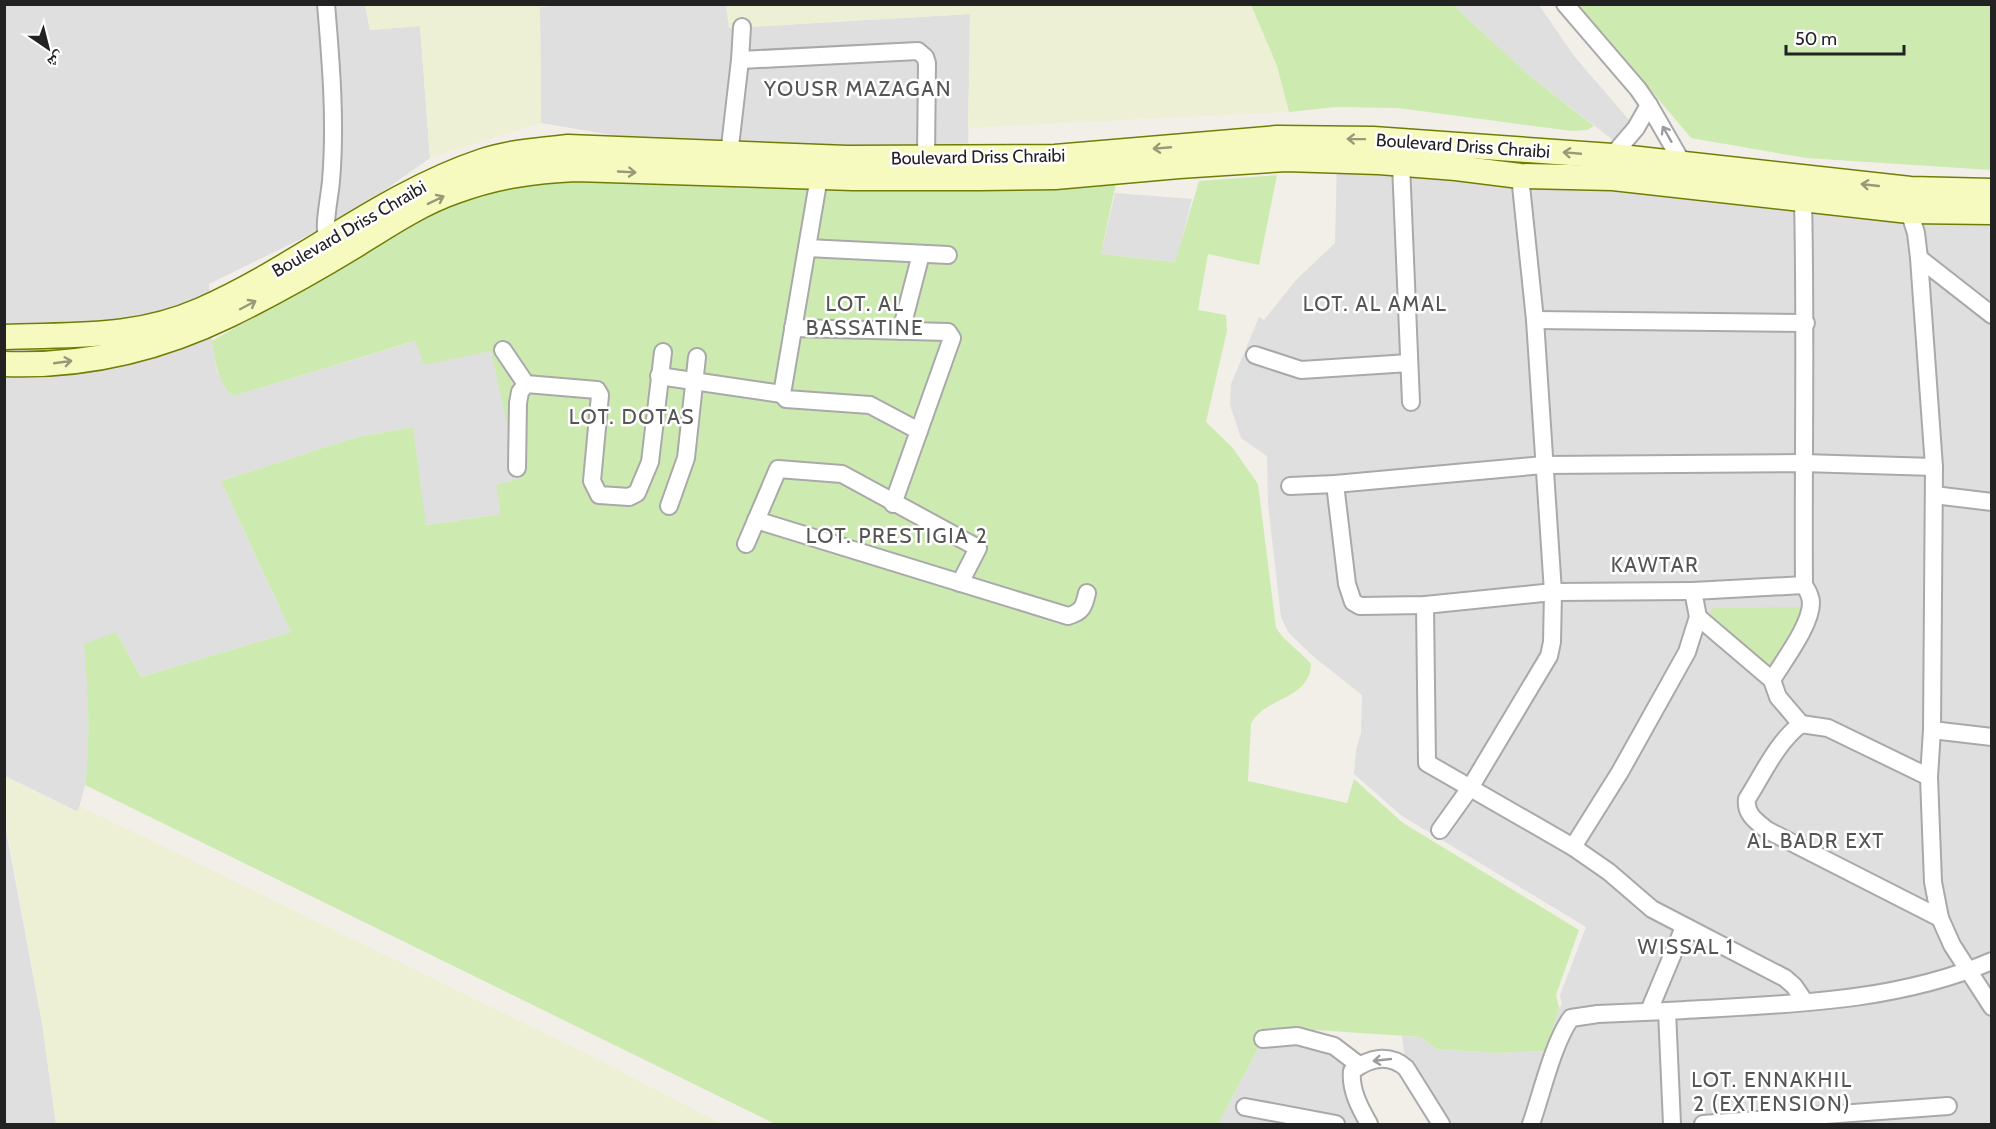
<svg xmlns="http://www.w3.org/2000/svg" width="1996" height="1129" font-family="Cabin,'Noto Naskh Arabic',sans-serif">
	<rect width="100%" height="100%" fill="#f2efe9"/>
	<!-- residential -->
	<g fill="#e0dfdf">
		<polygon points="568,4 726,5 730,28 970,14 968,157 729,155 541,123 540,7"/>
		<polygon points="4,5 365,5 370,30 420,26 430,158 365,204 301,239 209,284 212,341 217,372 233,396 416,341 491,351 663,352 501,514 425,525 413,427 357,437 221,481 291,632 141,677 116,632 88,704 89,751 85,785 78,812 5,776"/>
		<polygon points="1453,5 1539,5 1574,56 1636,128 1622,147 1530,76"/>
		<polygon points="1337,161 1991,212 1991,1124 1441,1124 1406,1068 1402,1036 1421,1037 1436,1049 1497,1053 1546,1051 1559,1008 1562,1004 1560,995 1586,927 1402,816 1354,774 1356,750 1361,733 1362,695 1314,657 1295,639 1288,632 1281,617 1268,505 1267,456 1241,438 1230,405 1231,384 1259,317 1264,320 1296,280 1335,243"/>
		<polygon points="1115,193 1192,199 1176,262 1101,254"/>
		<polygon points="4,820 42,1023 56,1124 5,1124"/>
		<polygon points="1263,1039 1334,1046 1352,1071 1369,1124 1218,1124"/>
	</g>
	<!-- farmland -->
	<g fill="#eef0d5">
		<polygon points="365,5 568,5 540,7 541,123 430,158 420,26 370,30"/>
		<polygon points="726,5 1251,5 1277,66 1289,112 968,128 970,14 729,28"/>
		<polygon points="5,776 77,812 79,806 140,835 585,1053 722,1124 56,1124 42,1023 5,820"/>
	</g>
	<!-- grass -->
	<g fill="#cdebb0">
		<polygon points="1251,5 1453,5 1530,76 1594,126 1587,130 1572,131 1398,108 1336,107 1289,112 1277,66"/>
		<polygon points="1579,5 1991,5 1991,170 1806,158 1691,138"/>
		<path d="M1277 175 1259 265 1208 254 1198 310 1226 315 1227 331 1206 422 1232 447 1258 484 1276 628C1286 643 1300 651 1311 664 1310 700 1264 697 1251 724L1248 781 1347 803 1354 779 1403 823 1579 930 1556 995 1559 1008 1546 1051 1497 1053 1436 1049 1421 1037 1315 1030 1263 1039 1218 1124H775L85 785C91 738 88 692 84 644L116 632 141 677 291 632 221 481 357 437 413 427 426 525 501 514 496 485 519 479 491 351 424 365 415 341 233 396C216 379 216 364 212 341L435 213 490 191 552 176 1116 183 1101 254 1175 262 1199 181Z"/>
		<path d="M1804 607 1806 609 1773 667C1760 657 1713 627 1709 613L1714 608Z"/>
	</g>
	<g fill="none" stroke-linecap="round" stroke-linejoin="round">
		<!-- minor casing -->
		<g stroke="#a9a9a9" stroke-width="20">
			<g id="minor">
				<path d="M326 4C331 63 336 122 331 181 330 195 322 230 328 241"/>
				<polyline points="1565,4 1638,89 1649,105 1683,164"/>
				<polyline points="740,60 918,51 925,57 927,63 926,158"/>
				<polyline points="729,155 740,60 742,27"/>
				<polyline points="1612,156 1636,128 1649,105"/>
				<polyline points="1401,164 1411,402"/>
				<polyline points="819,177 782,394 786,399 870,405 919,431"/>
				<polyline points="1909,203 1909,211 1916,233 1919,258 1934,467 1932,730 1929,777 1933,882 1940,918 1952,945 1992,1007"/>
				<polyline points="807,248 948,255"/>
				<polyline points="1919,258 1992,315"/>
				<polyline points="1535,320 1806,323"/>
				<polyline points="793,328 948,332 952,338 893,504"/>
				<polyline points="901,331 921,254"/>
				<polyline points="503,350 526,384 597,390 600,395 592,481 599,495 629,497 637,493 650,462 663,352"/>
				<polyline points="1255,355 1301,370 1409,363"/>
				<polyline points="659,376 782,394"/>
				<polyline points="517,468 518,403 520,392 526,384"/>
				<polyline points="1335,484 1347,584 1353,602 1360,606 1425,605 1553,592 1693,591"/>
				<polyline points="1290,486 1335,484 1544,465 1803,463 1934,467"/>
				<polyline points="1934,495 1992,502"/>
				<polyline points="669,506 686,458 697,357"/>
				<path d="M756 520 1068 616C1082 612 1084 607 1087 593"/>
				<polyline points="746,544 778,469 842,474 978,548 960,583"/>
				<polyline points="1425,605 1427,763 1573,847 1609,872 1652,909 1785,978 1794,986 1805,1002"/>
				<polyline points="1698,617 1772,680"/>
				<path d="M1801 724 1778 697 1772 680C1784 660 1811 625 1811 603 1811 596 1808 591 1804 585 1803 456 1806 328 1803 199"/>
				<polyline points="1932,730 1992,737"/>
				<path d="M1929 777 1828 728 1801 724C1777 742 1763 774 1747 799 1745 814 1756 821 1767 830L1940 918"/>
				<polyline points="1440,830 1470,788 1549,656 1552,642 1553,592 1535,320 1520,176"/>
				<polyline points="1573,847 1620,772 1687,652 1698,617 1693,591 1804,585"/>
				<polyline points="1649,1011 1684,927"/>
				<polyline points="1263,1039 1297,1036 1334,1046 1359,1065"/>
				<polyline points="1245,1107 1336,1124"/>
				<path d="M1369 1124C1360 1108 1350 1090 1352 1071 1369 1058 1389 1053 1406 1068L1441 1124"/>
				<path d="M1531 1124C1542 1093 1553 1043 1571 1018L1598 1014 1667 1011"/>
				<path d="M1672 1124 1667 1011C1776 1004 1889 1005 1992 961"/>
				<polyline points="1703,1124 1948,1106"/>
			</g>
		</g>
		<!-- secondary casing -->
		<g stroke="#707d05" stroke-width="27">
			<g id="secondary">
				<path d="M4 337C74 334 135 339 201 310 299 267 381 195 483 161 510 152 539 150 568 147L847 158 1055 157 1277 138 1373 139 1612 156 1910 189 1992 191"/>
				<path d="M4 364C82 367 159 349 229 315 272 294 315 270 356 245 388 225 421 203 456 191 497 176 533 171 576 169L853 178H979L1055 177 1179 166 1286 159 1379 162 1456 168 1520 176 1613 178 1909 211 1992 212"/>
			</g>
		</g>
		<!-- minor -->
		<use href="#minor" stroke="#fff" stroke-width="16"/>
		<!-- secondary -->
		<use href="#secondary" stroke="#f7fabf" stroke-width="24"/>
	</g>
	<!-- one-way arrows -->
	<defs><path id="oneway-shaft" d="M-6 0H5M1.5-3L5.5 0L1.5 3" fill="none" stroke-width="1.6" stroke-linecap="round" stroke-linejoin="round" transform="scale(1.5)"/></defs>
	<g stroke="#9c9c9c">
		<use href="#oneway-shaft" transform="translate(1667 134) rotate(-120)"/>
		<use href="#oneway-shaft" transform="translate(1382 1060) rotate(174)"/>
	</g>
	<g stroke="#979978">
		<use href="#oneway-shaft" transform="translate(1356 139) rotate(-179)"/>
		<use href="#oneway-shaft" transform="translate(1162 148) rotate(175)"/>
		<use href="#oneway-shaft" transform="translate(1572 153) rotate(-175)"/>
		<use href="#oneway-shaft" transform="translate(627 172) rotate(3)"/>
		<use href="#oneway-shaft" transform="translate(1870 185) rotate(-174)"/>
		<use href="#oneway-shaft" transform="translate(436 200) rotate(-26)"/>
		<use href="#oneway-shaft" transform="translate(248 305) rotate(-28)"/>
		<use href="#oneway-shaft" transform="translate(63 362) rotate(-8)"/>
	</g>
	<g text-anchor="middle" dominant-baseline="central" stroke-width="5" stroke-linejoin="round" paint-order="stroke">
		<!-- street labels -->
		<g font-size="18" fill="#222" stroke="#fff">
			<text transform="translate(1463 146) rotate(4)">Boulevard Driss Chraibi</text>
			<text transform="translate(978 157) rotate(-1)">Boulevard Driss Chraibi</text>
			<text transform="translate(349 229) rotate(-30)">Boulevard Driss Chraibi</text>
		</g>
		<!-- quarter labels -->
		<g font-size="21" letter-spacing="1.5" fill="#555" stroke="#fff">
			<text x="858" y="88">YOUSR MAZAGAN</text>
			<text x="865" y="303">LOT. AL<tspan x="865" dy="24">BASSATINE</tspan></text>
			<text x="1375" y="303">LOT. AL AMAL</text>
			<text x="632" y="416">LOT. DOTAS</text>
			<text x="897" y="535">LOT. PRESTIGIA 2</text>
			<text x="1655" y="564">KAWTAR</text>
			<text x="1816" y="840">AL BADR EXT</text>
			<text x="1686" y="946">WISSAL 1</text>
			<text x="1772" y="1079">LOT. ENNAKHIL<tspan x="1772" dy="24">2 (EXTENSION)</tspan></text>
		</g>
	</g>
	<!-- border -->
	<rect width="1996" height="1129" fill="none" stroke="#222222" stroke-width="12"/>
	<!-- north arrow -->
	<g transform="translate(48 48) rotate(145)" stroke="#ffffff" stroke-width="4.5" paint-order="stroke">
	<path d="M0-4.5L10 22L0 15L-10 22Z" fill="#222222"/>
	<text y="-9" font-size="16" font-weight="bold" text-anchor="middle" fill="#222222">ش</text>
	</g>
	<!-- scale -->
	<path d="M1786 45v9h118v-9" fill="none" stroke="#222222" stroke-width="3"/>
	<text x="1795" y="45" font-size="18" fill="#222222" stroke="#ffffff" stroke-width="4.5" paint-order="stroke">50 m</text>
</svg>
